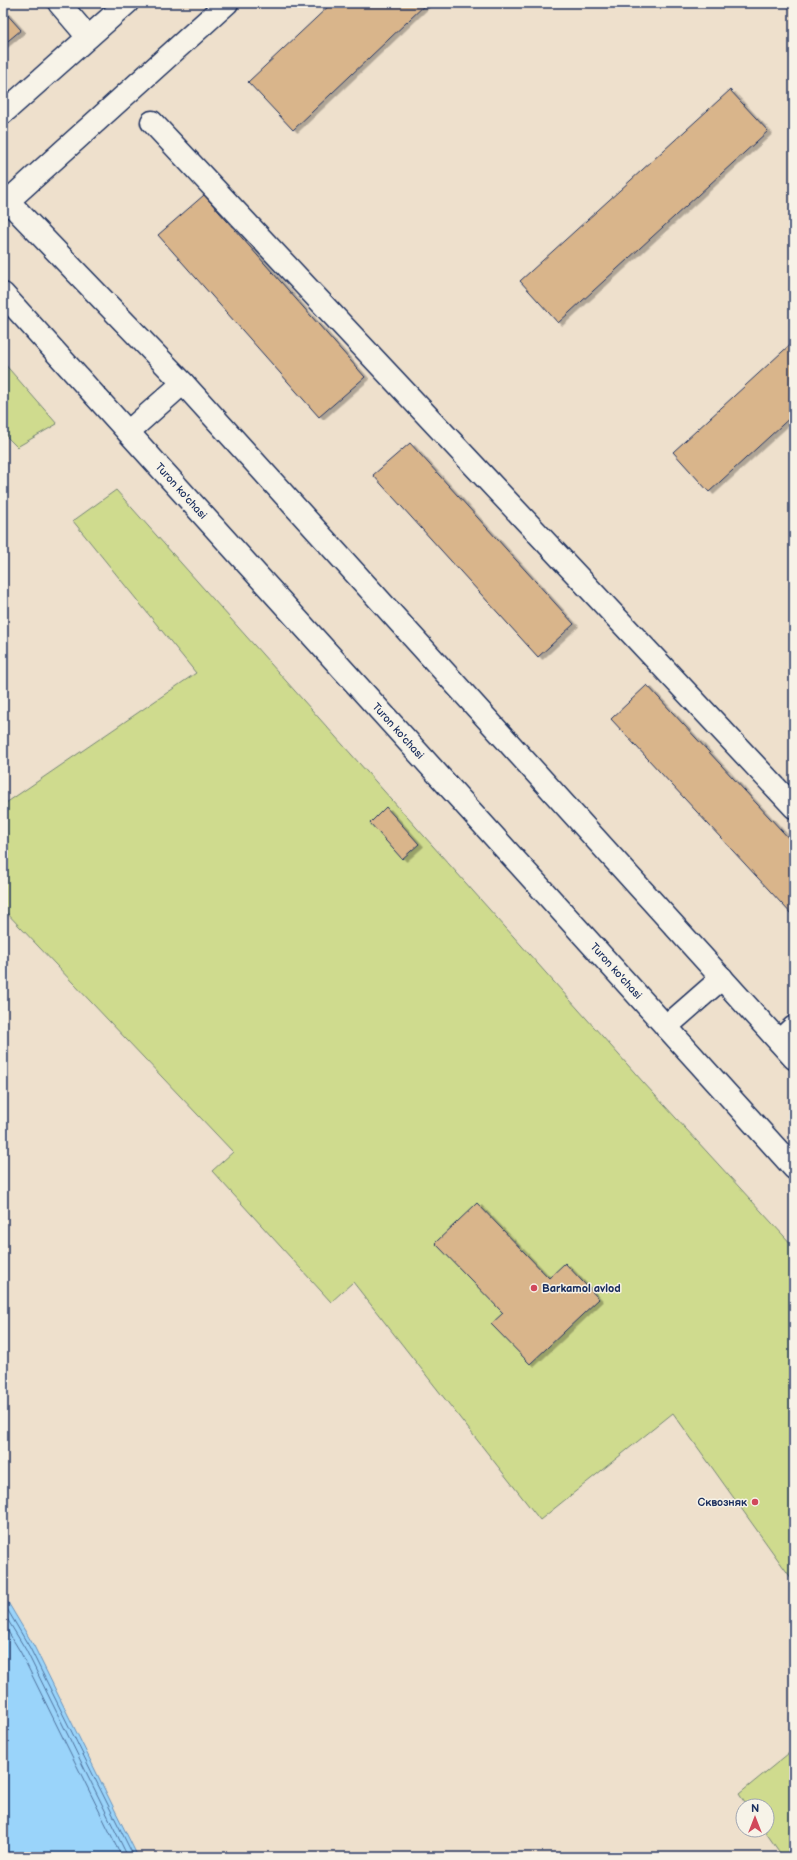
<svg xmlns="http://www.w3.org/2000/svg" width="797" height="1860" font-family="'Balsamiq Sans',sans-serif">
	<defs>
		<filter id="shadow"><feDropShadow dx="4.5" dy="2.5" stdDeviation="0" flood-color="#0004"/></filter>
	</defs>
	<rect width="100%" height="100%" fill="#eee0cc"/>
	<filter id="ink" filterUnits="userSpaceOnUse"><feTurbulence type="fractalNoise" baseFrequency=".025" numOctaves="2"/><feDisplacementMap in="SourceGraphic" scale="8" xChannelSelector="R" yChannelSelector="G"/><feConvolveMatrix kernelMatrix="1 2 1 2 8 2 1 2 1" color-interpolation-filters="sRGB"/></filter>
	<g filter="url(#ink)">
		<!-- green -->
		<g fill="#cfdb8e" stroke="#758576">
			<polygon points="3,362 57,424 17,447 3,433"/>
			<polygon points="116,490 643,1082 794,1247 794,1582 673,1413 540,1520 353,1282 331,1302 212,1171 233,1152 3,909 3,805 196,673 73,521"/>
			<polygon points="794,1749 794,1857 783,1857 764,1830 767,1830 767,1806 747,1806 739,1794"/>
		</g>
		<!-- water -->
		<polygon fill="#9ad4fa" stroke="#6792bc" points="3,1594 34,1646 138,1857 3,1857"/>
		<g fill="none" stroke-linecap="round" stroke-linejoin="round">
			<!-- shore -->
			<g stroke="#4e719c" stroke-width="1">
				<polyline points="3,1602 30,1648 134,1857"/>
				<polyline points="3,1612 26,1650 128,1857"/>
				<polyline points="3,1623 21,1653 122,1857"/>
			</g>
		</g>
		<!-- building -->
		<g fill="#d9b58b" stroke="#1b2f5e" filter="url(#shadow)">
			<polygon points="332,3 427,3 293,130 248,82"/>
			<polygon points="3,10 21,30 3,45"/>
			<polygon points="730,90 768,131 558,323 520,281"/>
			<polygon points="204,195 365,377 319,417 158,235"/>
			<polygon points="794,341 794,414 709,492 673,452"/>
			<polygon points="410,443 574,624 538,657 373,475"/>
			<polygon points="647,685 794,844 794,917 611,719"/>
			<polygon points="386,807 419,844 402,859 370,823"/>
			<polygon points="477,1203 549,1278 565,1263 599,1299 530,1364 491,1324 503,1313 435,1243"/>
		</g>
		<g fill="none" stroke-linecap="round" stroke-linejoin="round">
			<!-- minor casing -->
			<g stroke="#1b2f5e" stroke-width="25">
				<g id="minor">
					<polyline points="59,3 88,37"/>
					<polyline points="3,113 127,3"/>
					<polyline points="152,122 794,807"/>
					<polyline points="3,196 183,383 794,1058"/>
					<polyline points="8,201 227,3"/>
					<polyline points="3,294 794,1168"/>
					<polyline points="128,432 183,383"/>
					<polyline points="666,1027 722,978"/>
					<polyline points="779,1041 794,1027"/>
				</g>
			</g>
			<!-- minor -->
			<use href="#minor" stroke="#f7f3e8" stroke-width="22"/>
		</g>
	</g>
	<!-- markers -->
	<g fill="#d1495b" stroke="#f7f3e8" stroke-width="1.5">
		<circle cx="534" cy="1288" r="4"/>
		<circle cx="755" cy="1502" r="4"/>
	</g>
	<g text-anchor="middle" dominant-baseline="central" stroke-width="3" stroke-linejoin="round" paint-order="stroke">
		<!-- street labels -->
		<g font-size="11" fill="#1b2f5e" stroke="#f7f3e8">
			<text transform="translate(181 491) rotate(48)">Turon ko'chasi</text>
			<text transform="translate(398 731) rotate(48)">Turon ko'chasi</text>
			<text transform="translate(616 971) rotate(48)">Turon ko'chasi</text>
		</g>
		<!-- poi labels -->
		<g font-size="11" font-weight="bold" fill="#1b2f5e" stroke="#f7f3e8" text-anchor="start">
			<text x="542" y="1288">Barkamol avlod</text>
			<text x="747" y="1502" text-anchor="end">Сквозняк</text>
		</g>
	</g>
	<!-- margin -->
	<rect width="797" height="1860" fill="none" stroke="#f7f3e8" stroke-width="16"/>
	<rect x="8" y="8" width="781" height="1844" fill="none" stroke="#1b2f5e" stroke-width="1.5" filter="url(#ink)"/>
	<!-- north arrow -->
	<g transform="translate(755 1818)"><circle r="19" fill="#f7f3e8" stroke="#9fa5b1"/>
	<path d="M0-3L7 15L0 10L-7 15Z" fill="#d1495b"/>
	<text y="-6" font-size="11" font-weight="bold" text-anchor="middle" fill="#1b2f5e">N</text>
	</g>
</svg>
